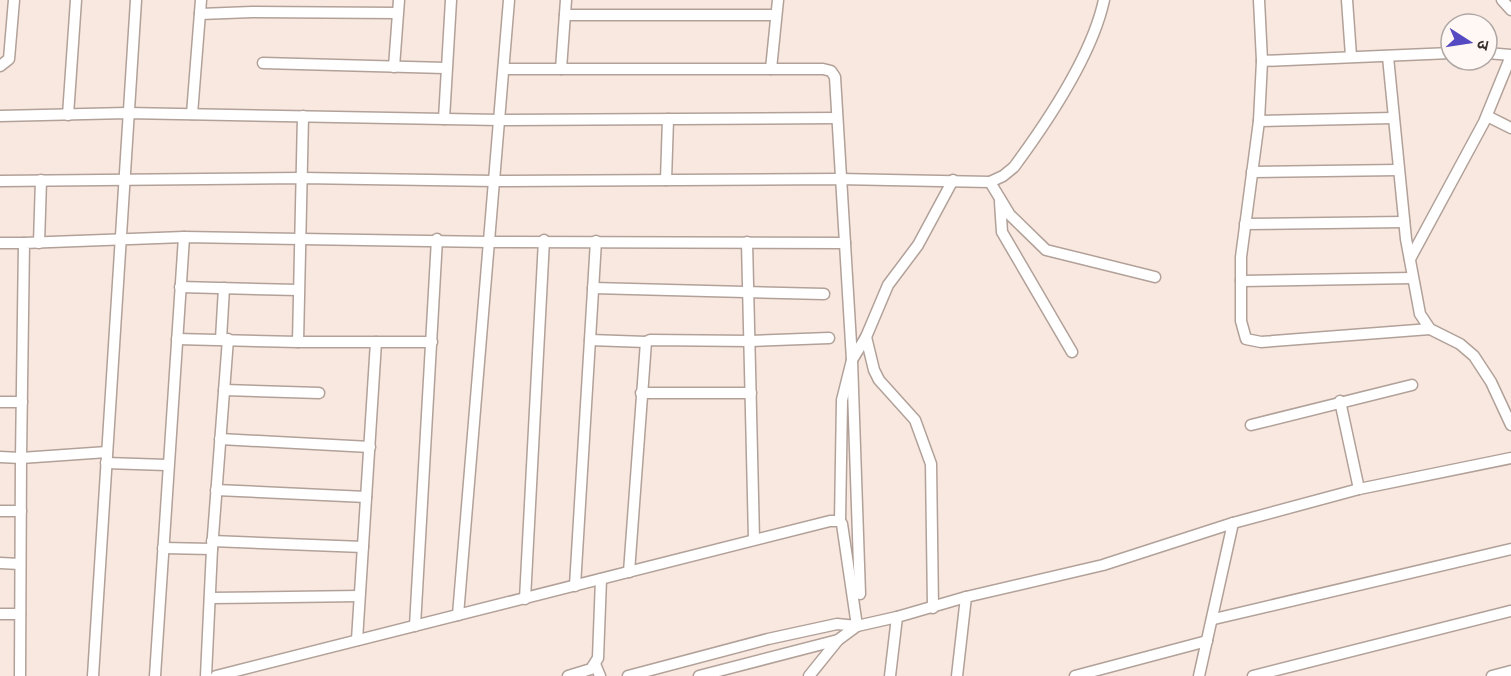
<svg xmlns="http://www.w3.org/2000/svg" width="1511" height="676" font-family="'PT Sans','Noto Sans Devanagari',sans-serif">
	<rect width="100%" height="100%" fill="#f9e8df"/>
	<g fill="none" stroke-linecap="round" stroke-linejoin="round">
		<!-- minor casing -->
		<g stroke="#b1a199" stroke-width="13">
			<g id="minor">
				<polyline points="1259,0 1262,61 1259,121 1241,257 1241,321 1246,339 1261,342 1430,329"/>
				<polyline points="1347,0 1351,56"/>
				<polyline points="1502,0 1511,10"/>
				<polyline points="200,14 252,12 397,13"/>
				<polyline points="565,15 776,15"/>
				<polyline points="1487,53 1511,55"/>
				<polyline points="1388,57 1406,239 1420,314 1430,329 1460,344 1474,356 1491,382 1511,425"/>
				<polyline points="1262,61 1451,53"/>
				<polyline points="263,63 445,68"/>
				<polyline points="0,66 9,59 14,0"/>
				<polyline points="394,67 399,0"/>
				<polyline points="504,69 823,69 831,71 835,77 852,360 860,594"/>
				<polyline points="561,69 566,0"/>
				<polyline points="771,69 778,0"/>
				<polyline points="192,114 201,0"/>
				<polyline points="68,115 76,0"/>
				<polyline points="0,116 127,113 500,120 837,118"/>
				<polyline points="1487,116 1511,128"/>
				<polyline points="444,119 451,0"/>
				<polyline points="1259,121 1393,118"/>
				<polyline points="1252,172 1398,170"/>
				<polyline points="666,180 668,119"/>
				<path d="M0 181 301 178 495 181 839 179 990 182 1003 176 1014 167C1048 121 1092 56 1104 0"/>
				<polyline points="990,182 1010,215 1046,250 1155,277"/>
				<polyline points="1000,202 1002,232 1072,352"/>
				<polyline points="1245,224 1404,222"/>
				<polyline points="747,242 754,539"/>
				<polyline points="0,243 24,243"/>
				<polyline points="39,243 41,180"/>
				<polyline points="1410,259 1484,122 1511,56"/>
				<polyline points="1241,281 1412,278"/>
				<polyline points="180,287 298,290"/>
				<polyline points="593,288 824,294"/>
				<polyline points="866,337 874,370 879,380 915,420 931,464 933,608"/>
				<polyline points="177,339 298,342 303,116"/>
				<polyline points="221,339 224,288"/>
				<polyline points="590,340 646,342"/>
				<polyline points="298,342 432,342"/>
				<polyline points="224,390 319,393"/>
				<polyline points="641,393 751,393"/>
				<polyline points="1340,401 1359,489"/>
				<polyline points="0,402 22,402"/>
				<polyline points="1251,425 1412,385"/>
				<polyline points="220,439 370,447"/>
				<polyline points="0,457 21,458 24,243 184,237 490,242 845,243"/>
				<polyline points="106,463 167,465"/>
				<polyline points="216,490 366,497"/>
				<polyline points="0,511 21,511"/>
				<polyline points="840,521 842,400 852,360 866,337 888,285 918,245 953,180"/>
				<polyline points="212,541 363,547"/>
				<polyline points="163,548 212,549 228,339"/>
				<polyline points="0,563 20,564"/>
				<polyline points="629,572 646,342 650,340 750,341 829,338"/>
				<polyline points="575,586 596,241"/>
				<polyline points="210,598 359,596"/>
				<polyline points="525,599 544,240"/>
				<polyline points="0,614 20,614"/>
				<polyline points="458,615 509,0"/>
				<polyline points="1214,619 1511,549"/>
				<polyline points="415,626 437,239"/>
				<polyline points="357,640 376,342"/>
				<polyline points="595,664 600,676"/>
				<polyline points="20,676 21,458 107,452"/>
				<polyline points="93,676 136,0"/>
				<polyline points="155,676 184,237"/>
				<polyline points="206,676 212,549"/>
				<polyline points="216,676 830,521 840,521 842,524 857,626"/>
				<polyline points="568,676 591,669 598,658 601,579"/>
				<polyline points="628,676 768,639 837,624 857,626 897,617 966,597 1103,565 1233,523 1359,489 1511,458"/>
				<polyline points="699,676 838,640 857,626"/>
				<polyline points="809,676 838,640"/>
				<polyline points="890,676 897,617"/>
				<polyline points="957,676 966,597"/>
				<polyline points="1075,676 1207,641"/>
				<polyline points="1199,676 1233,523"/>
				<polyline points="1253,676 1510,611"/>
				<polyline points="1492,676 1511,671"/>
			</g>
		</g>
		<!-- minor -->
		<use href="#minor" stroke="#fff" stroke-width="10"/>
	</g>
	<!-- north arrow -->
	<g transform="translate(1469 42) rotate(102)"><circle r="28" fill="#fff8f4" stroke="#afa8a5" stroke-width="1.5"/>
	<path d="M0-4.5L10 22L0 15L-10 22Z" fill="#564ac2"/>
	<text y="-9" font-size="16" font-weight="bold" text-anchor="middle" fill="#38312e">उ</text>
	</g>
</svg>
